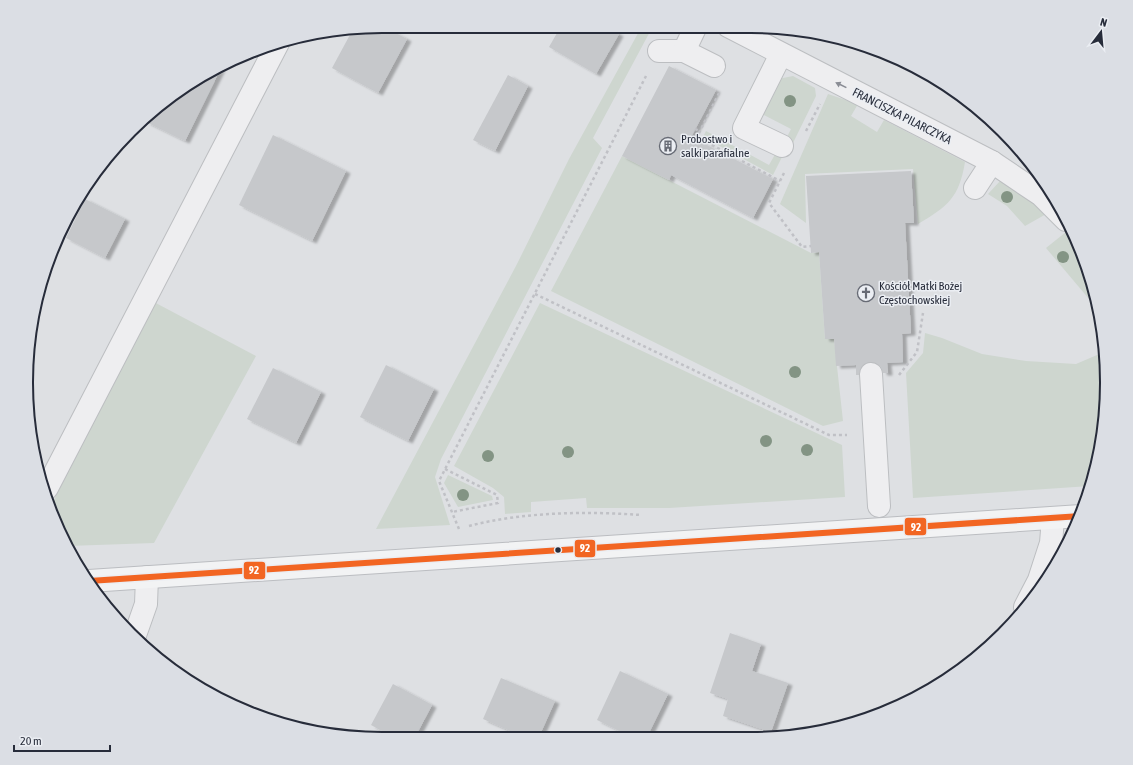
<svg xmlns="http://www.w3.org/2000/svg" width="1133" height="765" font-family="'Asap Condensed',sans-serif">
	<defs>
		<filter id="shadow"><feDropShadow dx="4.5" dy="2.5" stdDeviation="1" flood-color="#0004"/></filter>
	</defs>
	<rect width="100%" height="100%" fill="#dee0e3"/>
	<!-- green -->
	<g fill="#ced6cf">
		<polygon points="642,26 653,26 593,138 602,148 441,459 435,477 450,525 376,529 517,264 569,159"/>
		<polygon points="793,76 815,88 816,96 792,145 785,141 791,129 762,114 778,79"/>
		<path d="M828 94 858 104 851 116 877 132 884 120 965 162C959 198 948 206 918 224L913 169 805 174 806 223 780 204Z"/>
		<polygon points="706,131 769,165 777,151 783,155 773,175 703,137"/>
		<polygon points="622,156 811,253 819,252 825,339 834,339 843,421 823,426 551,291"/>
		<polygon points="1000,181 1048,213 1025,226 1007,206 988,194"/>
		<polygon points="1066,232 1081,249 1100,312 1046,248"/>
		<polygon points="152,301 256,356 154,543 68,546 52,504"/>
		<polygon points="540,303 842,445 845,497 669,508 587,508 586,498 531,502 531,512 505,514 504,497 493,488 454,466"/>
		<path d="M925 333 942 338 982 354 1026 361 1076 364 1104 352C1109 399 1104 441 1090 486L913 498 906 373 923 353Z"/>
		<polygon points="448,475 492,496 493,500 458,507 444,483"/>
	</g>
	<!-- building -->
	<g fill="#c6c8cb" filter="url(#shadow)">
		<polygon points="382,26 407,39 378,93 332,68 352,31"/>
		<polygon points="561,26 605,26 619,34 596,74 549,47"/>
		<polygon points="669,66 716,90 691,137 773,179 753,218 671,175 669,180 622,156"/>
		<polygon points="221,68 185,141 146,122 184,86"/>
		<polygon points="508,75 528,86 495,151 473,140"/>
		<polygon points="273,135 346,171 312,241 239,205"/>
		<polygon points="911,171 914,223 905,223 911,333 902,334 903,362 887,363 888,373 883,373 881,367 876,363 871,362 864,364 860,369 859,375 856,375 856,365 836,366 834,339 825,339 819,252 811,253 806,176"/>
		<polygon points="85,199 125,219 105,258 66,238"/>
		<polygon points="386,365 434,389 408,441 360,417"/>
		<polygon points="273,368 321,392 296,443 247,419"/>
		<polygon points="730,633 761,644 752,671 788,683 771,732 723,716 728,699 710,693"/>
		<polygon points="620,671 668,694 646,739 636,739 597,720"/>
		<polygon points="501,678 555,701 538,739 529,739 483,719"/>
		<polygon points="393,684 432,705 414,739 397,739 371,725"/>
	</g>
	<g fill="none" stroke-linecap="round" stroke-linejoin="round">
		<!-- minor casing -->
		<g stroke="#bcbec1" stroke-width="24">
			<g id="minor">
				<polyline points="728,26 992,162 1041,195 1066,220"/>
				<polyline points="659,51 684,51 714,66"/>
				<polyline points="684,51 696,26"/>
				<polyline points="781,54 744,128 782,146"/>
				<polyline points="975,188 992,162"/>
				<polyline points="871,374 879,506"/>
				<polyline points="47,488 278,43"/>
				<polyline points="1025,607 1039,580 1051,543 1053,518"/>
				<polyline points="134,638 146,604 147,577"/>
			</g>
		</g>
		<!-- major casing -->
		<g stroke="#bbbdc1" stroke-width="24">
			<polyline id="major" points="89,581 1081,516"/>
		</g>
		<!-- path -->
		<g stroke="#c0c1c6" stroke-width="2.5" stroke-dasharray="3 3" stroke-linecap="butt">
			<polyline points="719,93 697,137 727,153"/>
			<polyline points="695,129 700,131"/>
			<polyline points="806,131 820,104"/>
			<polyline points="742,161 780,181"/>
			<polyline points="784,173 769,203 802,247 811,246"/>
			<polyline points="535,294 829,435 847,435"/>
			<polyline points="899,375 917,352 923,313"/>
			<polyline points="445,469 497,495 498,503 452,512"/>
			<path d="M469 526C522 512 585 511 641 515"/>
			<polyline points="459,529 439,481 646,76"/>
		</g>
		<!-- minor -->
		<use href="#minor" stroke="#eeeef0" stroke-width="22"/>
		<!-- major -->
		<use href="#major" stroke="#f2f3f4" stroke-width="22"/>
		<!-- bus-1 casing -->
		<g stroke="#ebeef3" stroke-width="9">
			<polyline id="bus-1" points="89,581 1081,516"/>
		</g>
		<!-- bus-1 -->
		<use href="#bus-1" stroke="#f26522" stroke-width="6"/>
	</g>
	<!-- trees -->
	<g fill="#839484">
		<circle cx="790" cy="101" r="6"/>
		<circle cx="1007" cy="197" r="6"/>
		<circle cx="1063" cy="257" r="6"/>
		<circle cx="795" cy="372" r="6"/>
		<circle cx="766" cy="441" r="6"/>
		<circle cx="807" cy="450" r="6"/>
		<circle cx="568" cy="452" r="6"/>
		<circle cx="488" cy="456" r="6"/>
		<circle cx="463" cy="495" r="6"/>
	</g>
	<!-- one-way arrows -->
	<defs><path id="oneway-solid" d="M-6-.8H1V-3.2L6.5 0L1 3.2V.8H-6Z"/></defs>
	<use fill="#8a8d95" href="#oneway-solid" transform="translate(841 85) rotate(-154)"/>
	<!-- icons -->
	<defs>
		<g id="building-ring" transform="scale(0.9)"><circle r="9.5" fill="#ebeef3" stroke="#676b75" stroke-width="1.5"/><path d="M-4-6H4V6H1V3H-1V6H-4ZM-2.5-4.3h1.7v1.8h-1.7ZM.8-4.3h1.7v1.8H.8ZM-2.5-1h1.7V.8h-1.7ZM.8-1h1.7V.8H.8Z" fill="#676b75"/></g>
		<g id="church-ring" transform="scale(0.9)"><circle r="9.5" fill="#ebeef3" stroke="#676b75" stroke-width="1.5"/><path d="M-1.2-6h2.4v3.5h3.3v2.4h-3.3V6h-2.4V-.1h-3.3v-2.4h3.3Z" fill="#676b75"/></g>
	</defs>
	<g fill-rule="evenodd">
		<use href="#building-ring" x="668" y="146"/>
		<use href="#church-ring" x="866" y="293"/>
	</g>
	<!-- markers -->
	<circle fill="#272c3a" stroke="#ebeef3" stroke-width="1.5" cx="558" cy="550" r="3.5"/>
	<g text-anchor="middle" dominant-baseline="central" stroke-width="3" stroke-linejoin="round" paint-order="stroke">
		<!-- street labels -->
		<g font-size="12" fill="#272c3a" stroke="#ebeef3">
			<text transform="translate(902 116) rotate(27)">FRANCISZKA PILARCZYKA</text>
		</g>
		<!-- poi labels -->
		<g font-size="12" fill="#272c3a" stroke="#ebeef3" text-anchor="start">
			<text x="681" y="139">Probostwo i<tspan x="681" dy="14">salki parafialne</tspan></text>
			<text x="879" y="286">Kościół Matki Bożej<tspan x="879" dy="14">Częstochowskiej</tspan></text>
		</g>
	</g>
	<!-- crop -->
	<path d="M0 0H1133V765H0ZM382 33H751A349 349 0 0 1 1100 382V383A349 349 0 0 1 751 732H382A349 349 0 0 1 33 383V382A349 349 0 0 1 382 33Z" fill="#dbdee4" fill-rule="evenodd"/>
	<path fill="none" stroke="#272c3a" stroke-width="2" d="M382 33H751A349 349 0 0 1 1100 382V383A349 349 0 0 1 751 732H382A349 349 0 0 1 33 383V382A349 349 0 0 1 382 33Z"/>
	<g stroke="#ebeef3" stroke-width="1.5">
		<rect x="904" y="517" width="23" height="19" rx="4" fill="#f26522"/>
		<rect x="574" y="539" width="22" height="19" rx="4" fill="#f26522"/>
		<rect x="243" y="561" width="23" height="19" rx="4" fill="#f26522"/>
	</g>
	<g font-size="11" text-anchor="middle" font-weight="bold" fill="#fff">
		<text x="916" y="531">92</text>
		<text x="585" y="552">92</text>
		<text x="254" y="574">92</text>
	</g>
	<!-- north arrow -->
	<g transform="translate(1101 32) rotate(16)" stroke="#ebeef3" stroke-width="3" paint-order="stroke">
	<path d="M0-3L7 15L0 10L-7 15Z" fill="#272c3a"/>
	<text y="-6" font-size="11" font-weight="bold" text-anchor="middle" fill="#272c3a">N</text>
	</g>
	<!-- scale -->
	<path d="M14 745v6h96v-6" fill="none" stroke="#272c3a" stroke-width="2"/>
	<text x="20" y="745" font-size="12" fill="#272c3a" stroke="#ebeef3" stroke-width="3" paint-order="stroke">20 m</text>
</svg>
